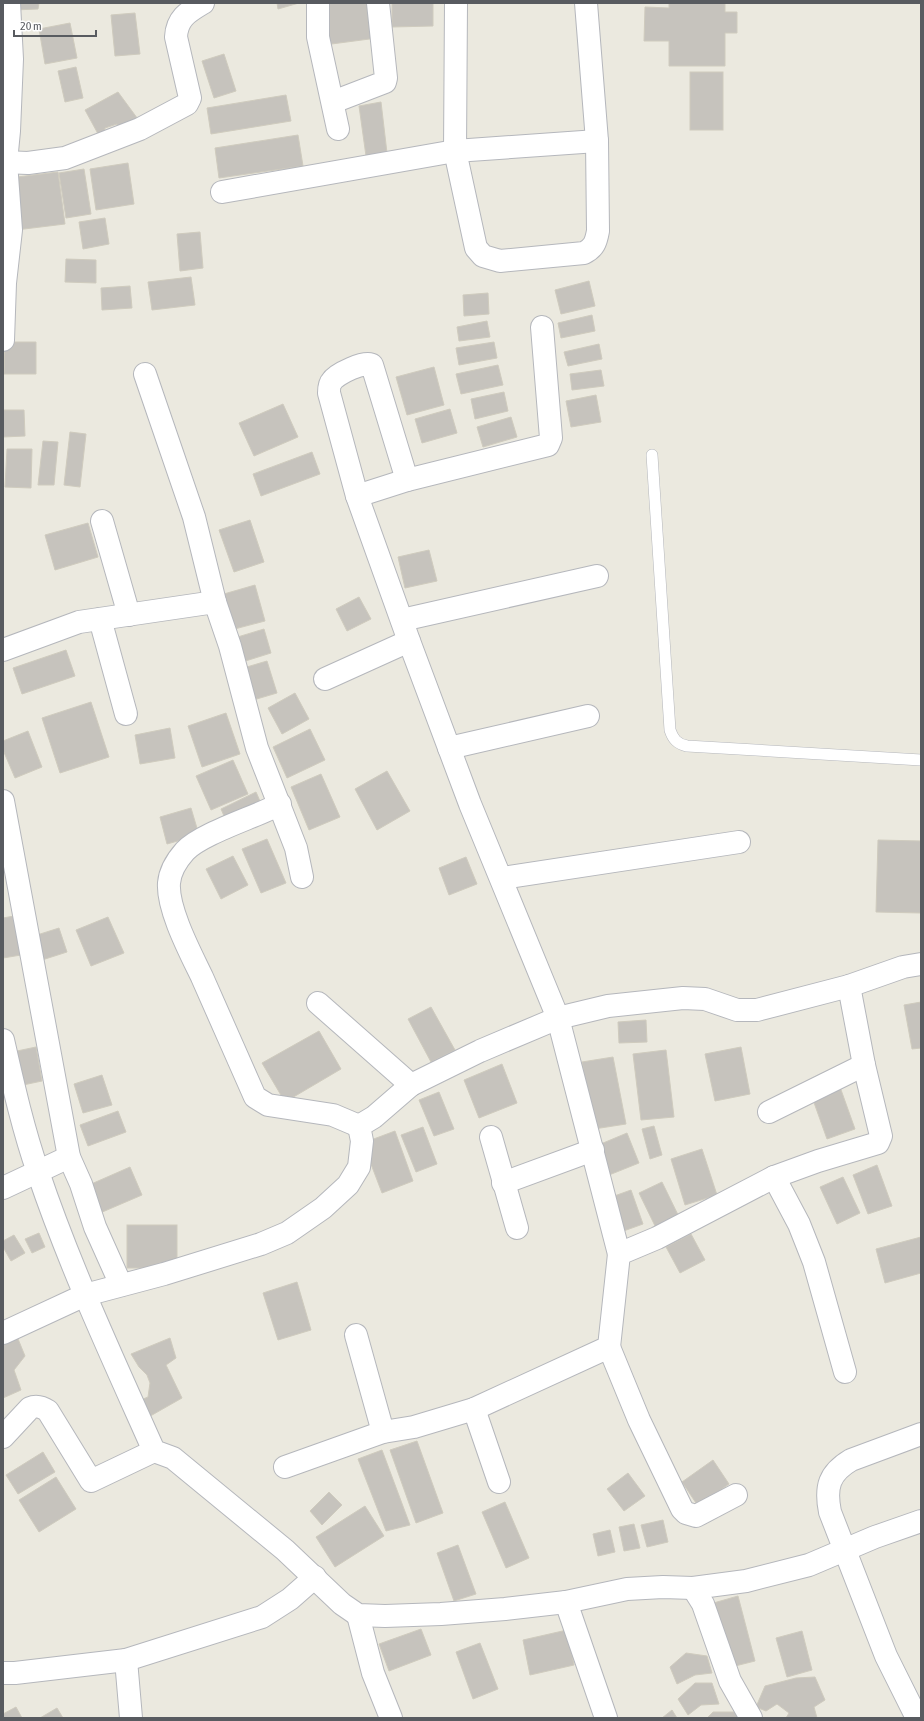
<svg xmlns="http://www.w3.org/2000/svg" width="924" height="1721" font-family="'Asap Condensed',sans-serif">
	<rect width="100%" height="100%" fill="#ebe9df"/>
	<!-- building -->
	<g fill="#c6c3bd" stroke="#cfcbbe">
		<polygon points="13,3 39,3 38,9 13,10"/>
		<polygon points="277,3 299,3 278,9"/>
		<polygon points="319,3 372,3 377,38 324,45"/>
		<polygon points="392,3 433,3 433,26 392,27"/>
		<polygon points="669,3 725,3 725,12 737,12 737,33 725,33 725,66 669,66 669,41 644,41 645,7 669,8"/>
		<polygon points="135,13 140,54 115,56 111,15"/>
		<polygon points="70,23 77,58 45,64 39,29"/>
		<polygon points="224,54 236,91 214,98 202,61"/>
		<polygon points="76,67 83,98 65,102 58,71"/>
		<rect x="690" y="72" width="33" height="58"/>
		<polygon points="118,92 143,126 119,133 117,124 105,128 103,143 85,110"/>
		<polygon points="286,95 291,121 211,134 207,108"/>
		<polygon points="381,102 387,153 366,156 359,106"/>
		<polygon points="298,135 303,166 219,178 215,148"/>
		<polygon points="128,163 134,204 96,210 90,169"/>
		<polygon points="84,169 91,214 66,218 59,173"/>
		<polygon points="58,172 65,224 16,230 9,178"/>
		<polygon points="105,218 109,244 83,249 79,222"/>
		<polygon points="200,232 203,268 180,271 177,234"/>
		<polygon points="66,259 96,260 96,283 65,282"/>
		<polygon points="191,277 195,305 152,310 148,282"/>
		<polygon points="589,281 595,306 561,314 555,290"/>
		<polygon points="130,286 132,308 102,310 101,288"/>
		<polygon points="488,293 489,314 464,316 463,295"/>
		<polygon points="592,315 595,331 561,338 558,323"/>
		<polygon points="487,321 490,337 459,341 457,327"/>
		<polygon points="5,342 36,342 36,374 4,374"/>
		<polygon points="494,342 497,358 459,365 456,348"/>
		<polygon points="599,344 602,359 568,366 564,352"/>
		<polygon points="498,365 503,385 461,394 456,374"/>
		<polygon points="434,367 444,405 407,415 396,377"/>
		<polygon points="601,370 604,386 572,390 570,374"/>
		<polygon points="504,392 508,411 475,419 471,399"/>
		<polygon points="596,395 601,422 571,427 566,401"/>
		<polygon points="283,404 298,437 254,456 239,423"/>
		<polygon points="450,409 457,433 422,443 415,419"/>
		<polygon points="3,410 24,410 25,436 3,437"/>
		<polygon points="511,417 517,437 483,447 477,427"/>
		<polygon points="70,432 86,434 80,487 64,485"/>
		<polygon points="43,441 58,442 54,485 38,485"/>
		<polygon points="7,449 32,449 31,488 5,487"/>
		<polygon points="312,452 320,474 261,496 253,474"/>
		<polygon points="250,520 264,562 234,572 219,530"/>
		<polygon points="88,523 98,557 55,570 45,535"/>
		<polygon points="429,550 437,581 405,588 398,557"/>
		<polygon points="255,585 265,621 227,631 217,596"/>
		<polygon points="359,597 371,619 347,631 336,609"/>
		<polygon points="264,629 271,653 239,663 231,639"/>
		<polygon points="66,650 75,676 22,694 13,668"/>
		<polygon points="267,661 277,693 250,701 240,669"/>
		<polygon points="295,693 309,719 282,734 268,708"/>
		<polygon points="91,702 109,757 60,773 42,718"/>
		<polygon points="226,713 240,754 202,767 188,726"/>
		<polygon points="170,728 175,758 140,764 135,735"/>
		<polygon points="310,729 325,760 287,778 273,747"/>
		<polygon points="28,731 42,767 15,778 3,750 3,741"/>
		<polygon points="233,760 248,794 211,810 196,776"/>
		<polygon points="387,771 410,811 377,830 355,789"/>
		<polygon points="321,774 340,817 309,830 291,787"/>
		<polygon points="256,792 263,808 228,825 221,809"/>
		<polygon points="191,808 199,835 167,844 160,817"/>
		<polygon points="267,839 286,883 261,893 242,849"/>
		<polygon points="878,840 921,841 921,913 876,912"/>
		<polygon points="233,856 248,885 221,899 206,869"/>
		<polygon points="466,857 477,884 449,895 439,868"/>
		<polygon points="14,916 21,955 3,958 3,918"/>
		<polygon points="108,917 124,953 91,966 76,930"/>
		<polygon points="59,928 67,952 42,960 34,936"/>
		<polygon points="921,1002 921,1048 912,1049 904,1005"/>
		<polygon points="431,1007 455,1050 431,1062 408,1019"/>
		<polygon points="646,1020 647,1042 619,1043 618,1022"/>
		<polygon points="319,1031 341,1069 285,1102 262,1063"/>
		<polygon points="36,1047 42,1081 23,1085 17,1051"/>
		<polygon points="741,1047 750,1094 715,1101 705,1054"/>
		<polygon points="666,1050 674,1117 641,1120 633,1054"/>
		<polygon points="613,1057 626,1124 594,1129 582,1062"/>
		<polygon points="502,1064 517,1103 479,1118 464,1080"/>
		<polygon points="102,1075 112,1105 83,1113 74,1084"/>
		<polygon points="840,1087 855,1129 827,1139 812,1097"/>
		<polygon points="439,1092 454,1129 434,1136 419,1100"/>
		<polygon points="118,1111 126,1132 88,1146 80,1125"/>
		<polygon points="654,1126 662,1155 650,1159 642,1129"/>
		<polygon points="423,1127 437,1164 416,1172 401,1135"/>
		<polygon points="395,1131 413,1181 382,1193 363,1143"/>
		<polygon points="627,1133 639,1163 609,1175 596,1146"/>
		<polygon points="702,1149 717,1195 685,1205 671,1159"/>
		<polygon points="877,1165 892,1206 868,1214 853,1175"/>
		<polygon points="130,1167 142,1195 100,1213 89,1185"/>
		<polygon points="843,1177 860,1213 837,1224 820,1187"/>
		<polygon points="662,1182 681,1221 658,1232 639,1193"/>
		<polygon points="631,1190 643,1224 618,1233 606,1199"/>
		<rect x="127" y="1225" width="50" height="43"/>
		<polygon points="39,1233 45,1247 32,1253 25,1239"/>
		<polygon points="691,1234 705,1260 680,1273 666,1247"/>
		<polygon points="14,1235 25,1253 11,1261 3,1247 3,1241"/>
		<polygon points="921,1237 921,1273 885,1283 876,1249"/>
		<polygon points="297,1282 311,1330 278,1340 263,1293"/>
		<polygon points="16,1334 25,1356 14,1370 21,1390 3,1398 3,1341"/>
		<polygon points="170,1338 176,1358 166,1365 182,1398 145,1419 136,1402 148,1397 150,1383 147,1375 139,1367 131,1354"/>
		<polygon points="417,1441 443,1513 416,1523 390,1450"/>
		<polygon points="382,1450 410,1525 386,1531 358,1459"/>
		<polygon points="43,1452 55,1472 18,1494 6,1475"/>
		<polygon points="713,1460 729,1484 698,1506 682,1482"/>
		<polygon points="628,1473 645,1496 624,1511 607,1489"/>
		<polygon points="56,1477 76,1509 39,1532 19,1500"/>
		<polygon points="329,1492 342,1505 322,1525 310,1511"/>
		<polygon points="505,1502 529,1558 506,1568 482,1512"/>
		<polygon points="365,1506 384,1536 335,1567 316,1537"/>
		<polygon points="663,1520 668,1542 647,1547 641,1525"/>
		<polygon points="634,1524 640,1548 624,1551 619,1527"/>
		<polygon points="610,1530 615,1552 598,1556 593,1534"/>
		<polygon points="458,1545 476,1594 454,1601 437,1553"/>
		<polygon points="738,1596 755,1661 727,1668 710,1604"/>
		<polygon points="421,1629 431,1655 389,1671 379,1644"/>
		<polygon points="567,1630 574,1665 530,1675 523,1640"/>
		<polygon points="802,1631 812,1670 787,1677 776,1638"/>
		<polygon points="480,1643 498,1689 473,1699 456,1652"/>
		<polygon points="686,1653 707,1656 712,1673 695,1675 677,1684 670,1667"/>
		<polygon points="815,1677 825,1700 814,1707 817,1718 786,1718 789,1713 777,1704 766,1711 756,1707 765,1686 796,1678"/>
		<polygon points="695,1683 712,1683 719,1704 701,1705 688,1715 678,1699"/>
		<polygon points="16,1707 22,1718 3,1718 3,1714"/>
		<polygon points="57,1708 63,1718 40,1718"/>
		<polygon points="672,1710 677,1718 662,1718"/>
		<polygon points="713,1712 737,1712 739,1718 707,1718"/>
	</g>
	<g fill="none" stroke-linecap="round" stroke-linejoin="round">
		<!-- lane casing -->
		<g stroke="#b5b7bc" stroke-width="12">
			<path id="lane" d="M652 455 670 730C673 739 677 744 687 746L921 760"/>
		</g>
		<!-- street casing -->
		<g stroke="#b5b7bc" stroke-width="24">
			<g id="street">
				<polyline points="318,3 318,37 338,129"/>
				<path d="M456 3 455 151 476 248 483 256 500 261 584 253C594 248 596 242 598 231L597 141 586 3"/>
				<polyline points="333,102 385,82 386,78 378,3"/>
				<path d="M3 162 28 163 65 158 140 129 187 104 190 98 176 37C177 18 188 12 203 3"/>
				<polyline points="222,192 455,151 597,141"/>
				<polyline points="3,340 5,283 11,230 6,162 9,131 12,59 9,3"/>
				<polyline points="145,374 194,517 215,602"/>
				<path d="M407 480 372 365C366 360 336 374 332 381 329 384 329 389 329 393L357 496 409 641 470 804 558 1018 619 1254"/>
				<polyline points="357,496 407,480 548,445 551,438 542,327"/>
				<polyline points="102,521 129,615"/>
				<polyline points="100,619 126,714"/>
				<polyline points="402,620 597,576"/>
				<polyline points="3,650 79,622 215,602 230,646 257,748 296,848 302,877"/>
				<polyline points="325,679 409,641"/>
				<polyline points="449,748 588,716"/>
				<polyline points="3,801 69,1157 81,1184 95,1227 121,1285"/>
				<path d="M280 804C256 817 202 833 185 851 177 860 170 871 169 883 167 909 191 954 202 977 220 1017 237 1057 255 1097L268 1105 333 1115 359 1126"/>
				<polyline points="502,878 739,842"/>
				<polyline points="318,1003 411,1085"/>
				<path d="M3 1040C13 1084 23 1129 38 1172 70 1267 113 1359 154 1451L173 1458 285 1550 342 1604 358 1615 385 1616 441 1614 505 1609 566 1602 627 1589 663 1587 693 1588 746 1581 809 1565 875 1537 921 1521"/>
				<polyline points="769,1112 864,1065"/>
				<polyline points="491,1137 517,1228"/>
				<polyline points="774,1177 799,1224 814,1262 845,1372"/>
				<polyline points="503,1183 593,1150"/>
				<polyline points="3,1188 69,1157"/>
				<polyline points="3,1333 85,1295 164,1274 261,1244 287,1233 323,1208 348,1185 359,1167 362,1141 359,1126 374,1117 411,1085 480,1051 558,1018 608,1006 683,998 705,999 737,1010 757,1010 849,986 903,967 921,964"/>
				<polyline points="356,1335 383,1432"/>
				<polyline points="609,1347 639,1420 682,1509 686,1513 696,1516 736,1495"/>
				<polyline points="474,1409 499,1482"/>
				<path d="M3 1437 30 1408C37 1405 42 1407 48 1411L91 1481 154 1451"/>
				<polyline points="285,1467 383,1432 414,1427 474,1409 609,1347 619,1254 657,1238 774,1177 818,1161 878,1143 881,1136 864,1065 849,986"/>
				<polyline points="693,1588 703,1604 730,1681 751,1718"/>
				<polyline points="566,1602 606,1718"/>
				<polyline points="358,1615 373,1673 391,1718"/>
				<polyline points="126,1660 131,1718"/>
				<polyline points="3,1673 15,1673 126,1660 262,1617 290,1599 315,1577"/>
				<path d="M917 1718 886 1656 830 1512C825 1487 829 1473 851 1460L921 1434"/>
			</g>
		</g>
		<!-- lane -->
		<use href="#lane" stroke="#fff" stroke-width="11"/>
		<!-- street -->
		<use href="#street" stroke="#fff" stroke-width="22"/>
	</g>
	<!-- border -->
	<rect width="924" height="1721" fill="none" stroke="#585b60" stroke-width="8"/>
	<!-- scale -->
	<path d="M14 30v6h82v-6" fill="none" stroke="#585b60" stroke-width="2"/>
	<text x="20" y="30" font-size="12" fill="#585b60" stroke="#ffffff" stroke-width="3" paint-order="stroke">20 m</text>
</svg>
